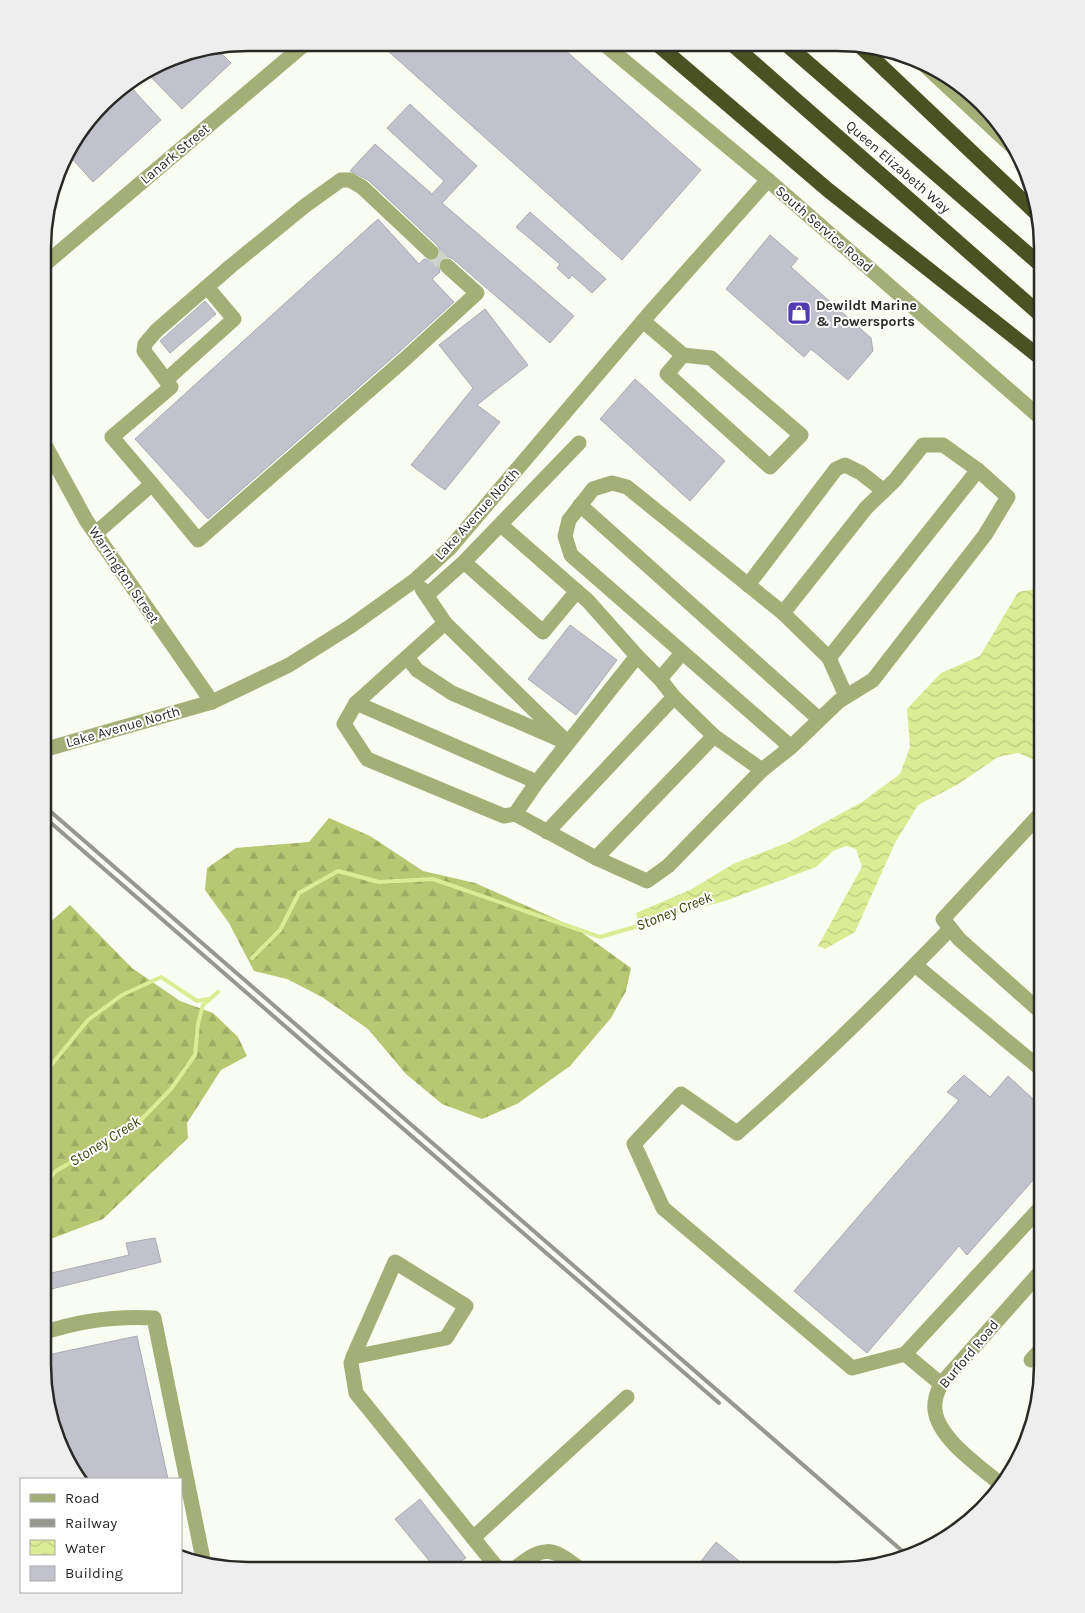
<svg xmlns="http://www.w3.org/2000/svg" width="1085" height="1613" font-family="Karla,sans-serif">
	<defs>
		<pattern id="forest-firs" width="22" height="20" patternUnits="userSpaceOnUse" patternTransform="scale(1.25)"><rect width="22" height="20" fill="#b8c772"/><path d="M5 1l3.5 6h-7zM16 11l3.5 6h-7z" fill="#9eab63"/></pattern>
		<pattern id="water-waves" width="16" height="10" patternUnits="userSpaceOnUse" patternTransform="scale(1.25)"><rect width="16" height="10" fill="#dcec95"/><path d="M0 5q4-4 8 0t8 0" fill="none" stroke="#bdcb80"/></pattern>
	</defs>
	<rect width="100%" height="100%" fill="#f9fcf1"/>
	<!-- forest -->
	<g fill="url(#forest-firs)">
		<polygon points="329,818 370,836 423,871 475,883 574,927 631,968 626,991 611,1018 570,1066 517,1104 482,1119 442,1104 406,1074 368,1029 322,997 287,979 254,971 229,923 205,890 207,868 236,848 309,842"/>
		<polygon points="70,905 132,968 180,1001 213,1013 238,1037 247,1056 221,1070 187,1123 188,1138 103,1219 43,1242 43,928"/>
	</g>
	<!-- water -->
	<polygon fill="url(#water-waves)" points="1042,588 1042,763 1018,753 998,757 957,785 918,805 895,843 855,932 825,949 818,946 862,867 856,849 846,846 833,851 816,867 725,901 676,914 662,923 639,926 636,913 690,890 733,864 789,842 862,802 900,774 910,747 907,709 941,673 980,656 1018,592"/>
	<g fill="none" stroke-linecap="round" stroke-linejoin="round">
		<!-- stream -->
		<g stroke="#dcec95" stroke-width="4">
			<polyline points="252,958 280,930 299,893 338,871 379,882 433,879 600,937 642,925"/>
			<polyline points="43,1075 88,1020 122,995 161,977 197,1001 208,999"/>
			<polyline points="43,1185 56,1171 137,1124 171,1089 195,1055 198,1024 203,1005 218,992"/>
		</g>
	</g>
	<!-- building -->
	<g fill="#c2c2cc" stroke="#ababb5">
		<polygon points="379,43 557,43 701,170 622,260"/>
		<polygon points="216,48 231,63 182,109 147,73 182,53"/>
		<polygon points="128,84 161,120 93,182 67,153 70,145 113,93"/>
		<polygon points="410,104 477,166 442,203 574,316 550,343 453,259 448,257 444,257 438,264 440,272 432,279 454,302 399,352 208,519 135,439 378,219 419,264 424,259 433,261 438,258 440,250 437,245 368,180 350,171 375,144 432,194 444,181 387,128"/>
		<polygon points="530,212 606,279 592,293 572,275 569,279 557,268 560,264 516,227"/>
		<polygon points="770,235 798,259 791,267 871,338 873,351 848,380 811,349 804,357 726,289"/>
		<polygon points="205,301 216,314 170,353 160,341"/>
		<polygon points="485,309 528,365 477,405 500,422 445,490 411,465 473,388 439,345"/>
		<polygon points="635,379 725,461 690,501 600,419"/>
		<polygon points="570,625 617,660 576,715 528,679"/>
		<polygon points="964,1075 990,1097 1008,1076 1042,1107 1042,1170 967,1255 959,1246 867,1353 794,1291 959,1100 947,1092"/>
		<polygon points="155,1238 161,1262 43,1291 43,1275 129,1255 126,1243"/>
		<polygon points="137,1336 168,1479 79,1479 58,1444 42,1365 43,1356"/>
		<polygon points="420,1499 466,1558 449,1569 436,1569 395,1519"/>
		<polygon points="716,1542 750,1570 694,1570"/>
	</g>
	<g fill="none" stroke-linecap="round" stroke-linejoin="round">
		<!-- minor-tunnel -->
		<polyline stroke="#cfd2c8" stroke-width="15" stroke-dasharray="15 8" stroke-linecap="butt" points="431,252 447,266"/>
		<!-- minor -->
		<g stroke="#a4af77" stroke-width="15">
			<polyline points="604,44 768,180 1042,419"/>
			<polyline points="919,60 1014,148"/>
			<polyline points="44,265 306,43"/>
			<polyline points="643,321 683,355 711,358 801,435 770,467 667,374 683,355"/>
			<polyline points="166,380 234,319 207,287"/>
			<polyline points="44,443 86,520 212,702"/>
			<polyline points="152,484 198,540 405,359 477,293 447,266"/>
			<polyline points="580,505 819,719"/>
			<polyline points="96,533 152,484 112,437 171,387 144,351 145,344 156,331 231,266 306,205 341,180 350,180 362,187 431,252"/>
			<polyline points="464,562 543,632 577,591"/>
			<polyline points="748,585 836,469 845,465 861,473 884,491"/>
			<polyline points="422,589 445,623"/>
			<polyline points="427,595 464,562 579,443"/>
			<polyline points="783,613 829,658 978,470"/>
			<polyline points="637,656 660,679 674,697 714,736"/>
			<polyline points="407,657 356,703 344,724 367,759 504,816 515,814 537,782 568,743 445,623 407,657 417,670 452,693 568,743 637,656 588,601 501,525"/>
			<polyline points="829,658 846,696"/>
			<polyline points="660,679 682,653"/>
			<polyline points="356,703 537,782"/>
			<polyline points="43,750 212,702 289,665 351,626 415,580 450,548 648,315 768,180"/>
			<polyline points="515,814 596,858 714,736 762,770 791,747 839,701 873,680 985,535 1008,497 978,470 943,445 923,445 895,480 866,508 783,613 627,487 612,483 593,489 569,520 565,536 571,555 791,747"/>
			<polyline points="547,832 674,697"/>
			<polyline points="596,858 647,881 668,866 762,770"/>
			<path d="M950 929C882 999 811 1069 737 1133L681 1094 634 1144 663 1208 852 1368 905 1354 1042 1206"/>
			<polyline points="915,965 1042,1070"/>
			<polyline points="1042,1013 959,939 943,919 1042,812"/>
			<path d="M43 1333C78 1321 117 1316 154 1318L204 1564"/>
			<polyline points="905,1354 941,1384"/>
			<polyline points="353,1357 446,1338 466,1306 395,1262 353,1357 351,1363 356,1393 499,1570"/>
			<polyline points="1031,1360 1042,1348"/>
			<path d="M1003 1486C982 1468 938 1439 935 1410 934 1400 937 1393 941 1384L1042 1270"/>
			<polyline points="473,1538 627,1397"/>
			<path d="M513 1570C543 1546 550 1545 581 1570"/>
		</g>
		<!-- highway -->
		<g stroke="#4a5224" stroke-width="15">
			<polyline points="657,44 828,190 1042,359"/>
			<polyline points="732,44 1042,316"/>
			<polyline points="786,44 1042,266"/>
			<polyline points="858,44 1036,213"/>
		</g>
		<!-- rail -->
		<g stroke="#969890" stroke-width="4">
			<polyline points="43,805 908,1556"/>
			<polyline points="43,816 719,1403"/>
		</g>
	</g>
	<!-- icons -->
	<defs>
		<g id="shop-square" transform="scale(1.25)"><rect x="-9" y="-9" width="18" height="18" rx="4" fill="#533bb3" stroke="#fff"/><path d="M-5-2.5h2.3a2.7 3.5 0 0 1 5.4 0H5L5.5 6h-11ZM-1.5-2.5h3a1.5 2.3 0 0 0-3 0Z" fill="#fff"/></g>
	</defs>
	<g fill-rule="evenodd">
		<use href="#shop-square" x="799" y="313"/>
	</g>
	<g text-anchor="middle" dominant-baseline="central" stroke-width="4" stroke-linejoin="round" paint-order="stroke">
		<!-- street labels -->
		<g font-size="14" fill="#292a26" stroke="#fff">
			<text transform="translate(175 154) rotate(-40)">Lanark Street</text>
			<text transform="translate(898 167) rotate(41)">Queen Elizabeth Way</text>
			<text transform="translate(824 229) rotate(41)">South Service Road</text>
			<text transform="translate(477 514) rotate(-48)">Lake Avenue North</text>
			<text transform="translate(124 575) rotate(56)">Warrington Street</text>
			<text transform="translate(123 727) rotate(-16)">Lake Avenue North</text>
			<text transform="translate(969 1354) rotate(-50)">Burford Road</text>
		</g>
		<!-- poi labels -->
		<g font-size="14" font-weight="bold" fill="#292a26" stroke="#fff" text-anchor="start">
			<text x="816" y="305">Dewildt Marine<tspan x="816" dy="16">&amp; Powersports</tspan></text>
		</g>
		<!-- water labels -->
		<g font-size="15" font-style="italic" fill="#394200" stroke="#fff">
			<text transform="translate(674 911) rotate(-22)">Stoney Creek</text>
			<text transform="translate(105 1141) rotate(-32)">Stoney Creek</text>
		</g>
	</g>
	<!-- crop -->
	<path d="M0 0H1085V1613H0ZM248 51H837A197 197 0 0 1 1034 248V1365A197 197 0 0 1 837 1562H248A197 197 0 0 1 51 1365V248A197 197 0 0 1 248 51Z" fill="#eee" fill-rule="evenodd"/>
	<path fill="none" stroke="#292a26" stroke-width="2.5" d="M248 51H837A197 197 0 0 1 1034 248V1365A197 197 0 0 1 837 1562H248A197 197 0 0 1 51 1365V248A197 197 0 0 1 248 51Z"/>
	<!-- legend -->
	<rect x="20" y="1478" width="162" height="115" fill="#ffffff" stroke="#a9aaa8"/>
	<rect x="30" y="1494" width="25" height="8" fill="#a4af77" stroke="#a9aaa8"/>
	<text x="65" y="1503" font-size="15" fill="#292a26">Road</text>
	<rect x="30" y="1519" width="25" height="8" fill="#969890" stroke="#a9aaa8"/>
	<text x="65" y="1528" font-size="15" fill="#292a26">Railway</text>
	<rect x="30" y="1540" width="25" height="15" fill="url(#water-waves)" stroke="#a9aaa8"/>
	<text x="65" y="1553" font-size="15" fill="#292a26">Water</text>
	<rect x="30" y="1566" width="25" height="15" fill="#c2c2cc" stroke="#a9aaa8"/>
	<text x="65" y="1578" font-size="15" fill="#292a26">Building</text>
</svg>
